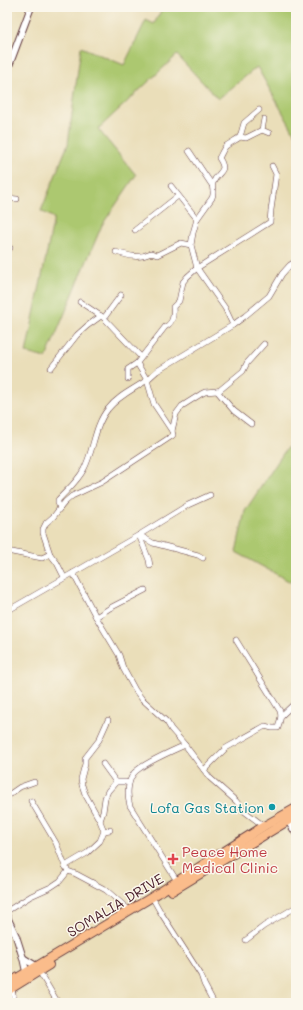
<svg xmlns="http://www.w3.org/2000/svg" width="303" height="1010" font-family="Mali,sans-serif">
	<rect width="100%" height="100%" fill="#fbf7ec"/>
	<filter id="ink" filterUnits="userSpaceOnUse"><feTurbulence type="fractalNoise" baseFrequency=".025" numOctaves="2"/><feDisplacementMap in="SourceGraphic" scale="8" xChannelSelector="R" yChannelSelector="G"/><feConvolveMatrix kernelMatrix="1 2 1 2 8 2 1 2 1" color-interpolation-filters="sRGB"/></filter>
	<filter id="wash" filterUnits="userSpaceOnUse"><feTurbulence type="fractalNoise" baseFrequency=".012" numOctaves="4" result="noise"/><feDisplacementMap in="SourceGraphic" scale="16" xChannelSelector="R" yChannelSelector="G"/><feGaussianBlur stdDeviation="0.9" result="paint"/><feColorMatrix in="noise" values="0 0 0 0 0 0 0 0 0 0 0 0 0 0 0 0 0 1.4 0 .05"/><feComposite in="paint" operator="in"/></filter>
	<g filter="url(#wash)">
		<rect width="100%" height="100%" fill="#eadeb9"/>
		<!-- green -->
		<g fill="#acc86f" stroke="#7b744d">
			<polygon points="163,7 296,7 296,136 257,67 218,99 177,55 98,129 136,175 102,225 46,358 26,353 54,218 41,211 68,144 81,47 124,65 146,20 154,24"/>
			<polygon points="296,434 296,585 236,552 245,511"/>
		</g>
	</g>
	<g filter="url(#ink)">
		<g fill="none" stroke-linecap="round" stroke-linejoin="round">
			<!-- minor casing -->
			<g stroke="#623c40" stroke-width="6">
				<g id="minor">
					<polyline points="7,53 13,54"/>
					<polyline points="264,119 262,130 269,133"/>
					<polyline points="240,137 244,123 259,110"/>
					<polyline points="189,151 212,185"/>
					<polyline points="171,186 197,219"/>
					<polyline points="7,198 17,199"/>
					<polyline points="135,230 178,196"/>
					<polyline points="7,247 10,248"/>
					<path d="M116 252C129 256 139 259 151 253L157 255 181 243 191 245"/>
					<polyline points="80,302 104,318 141,357"/>
					<polyline points="104,318 121,295"/>
					<path d="M233 325 225 308 197 268 191 245 193 233 197 219 212 198C215 192 211 188 213 183 217 171 229 173 219 158 221 155 223 149 226 146 230 143 236 140 240 137L246 138 262 130"/>
					<polyline points="51,368 77,335 87,326 101,316"/>
					<polyline points="128,379 128,369 137,363"/>
					<polyline points="217,391 234,411 251,424"/>
					<polyline points="172,431 176,414 182,406 201,394 205,392 217,391 220,390 243,371 247,363 264,344"/>
					<polyline points="60,508 65,502 72,496 102,482 172,436 173,435 172,431 154,404 147,380 157,371 233,325 245,316 269,296 282,274 290,265 296,261"/>
					<polyline points="139,535 153,543 198,555 203,558"/>
					<polyline points="139,535 149,560 150,566"/>
					<polyline points="7,551 42,558 50,554"/>
					<polyline points="73,573 96,617 119,655 123,668 135,690 142,699 167,722 171,729 185,745 210,778 236,801 244,811 264,826"/>
					<path d="M64 577 57 563 50 554 43 533V529L46 523 54 516 60 508 58 503V500C67 490 78 481 84 469 94 450 94 426 108 409 118 396 134 389 147 380L137 363 165 327C173 323 174 316 173 307L179 301 183 282 187 277 197 268 270 222 271 210 276 174 272 166"/>
					<polyline points="7,611 139,535 188,505 210,495"/>
					<polyline points="96,617 110,608 145,590"/>
					<polyline points="281,716 296,702"/>
					<polyline points="108,720 99,740 85,758 85,764 81,779 82,785 85,794 100,821 104,831 110,830"/>
					<polyline points="103,764 116,782"/>
					<polyline points="204,770 226,748 265,726 272,728 278,728 281,716 280,711 236,640"/>
					<polyline points="7,796 20,787 34,782"/>
					<polyline points="31,801 56,843 65,866 68,871 76,874 106,890 130,911"/>
					<polyline points="100,821 103,812 105,798 108,791 116,782 125,782 129,783"/>
					<polyline points="65,866 87,853 100,841 104,831"/>
					<path d="M177 881 130 806C127 796 127 782 134 773 143 763 172 751 185 745"/>
					<polyline points="152,897 161,913 201,975 204,984 214,1003"/>
					<polyline points="7,911 31,896 51,887 60,881 68,871"/>
					<polyline points="246,940 264,926 296,907"/>
					<polyline points="39,971 58,1003"/>
					<path d="M11 1003C13 997 15 995 11 989"/>
				</g>
			</g>
			<!-- tertiary casing -->
			<g stroke="#623c40" stroke-width="8">
				<g id="tertiary">
					<polyline points="7,71 31,7"/>
					<polyline points="286,818 296,833"/>
					<polyline points="7,917 16,936 23,958 27,976"/>
					<polyline points="23,958 36,966 37,968"/>
				</g>
			</g>
			<!-- primary casing -->
			<g stroke="#623c40" stroke-width="10">
				<g id="primary">
					<polyline points="172,891 296,816"/>
					<polyline points="7,984 152,897 264,826 296,808"/>
					<polyline points="7,991 49,965"/>
				</g>
			</g>
			<!-- minor -->
			<use href="#minor" stroke="#fff" stroke-width="5"/>
			<!-- tertiary -->
			<use href="#tertiary" stroke="#fff" stroke-width="6"/>
			<!-- primary -->
			<use href="#primary" stroke="#fabc8b" stroke-width="8"/>
		</g>
	</g>
	<!-- markers -->
	<circle fill="#0f9aa8" stroke="#fbf7ec" stroke-width="1.5" cx="272" cy="807" r="4"/>
	<path fill="#e0444e" stroke="#fbf7ec" stroke-width="1.5" d="M171 853h4v4h4v4h-4v4h-4v-4h-4v-4h4z"/>
	<g text-anchor="middle" dominant-baseline="central" stroke-width="3" stroke-linejoin="round" paint-order="stroke">
		<!-- culture labels -->
		<g font-size="14" fill="#0d838f" stroke="#fbf7ec" text-anchor="end">
			<text x="264" y="807">Lofa Gas Station</text>
		</g>
		<!-- health labels -->
		<g font-size="14" fill="#be3a42" stroke="#fbf7ec" text-anchor="start">
			<text x="182" y="851">Peace Home<tspan x="182" dy="16">Medical Clinic</tspan></text>
		</g>
		<!-- street labels -->
		<g font-size="14" fill="#4a1f2b" stroke="#fbf7ec">
			<text transform="translate(115 905) rotate(-31)">SOMALIA DRIVE</text>
		</g>
	</g>
	<!-- margin -->
	<rect width="303" height="1010" fill="none" stroke="#fbf7ec" stroke-width="24"/>
</svg>
